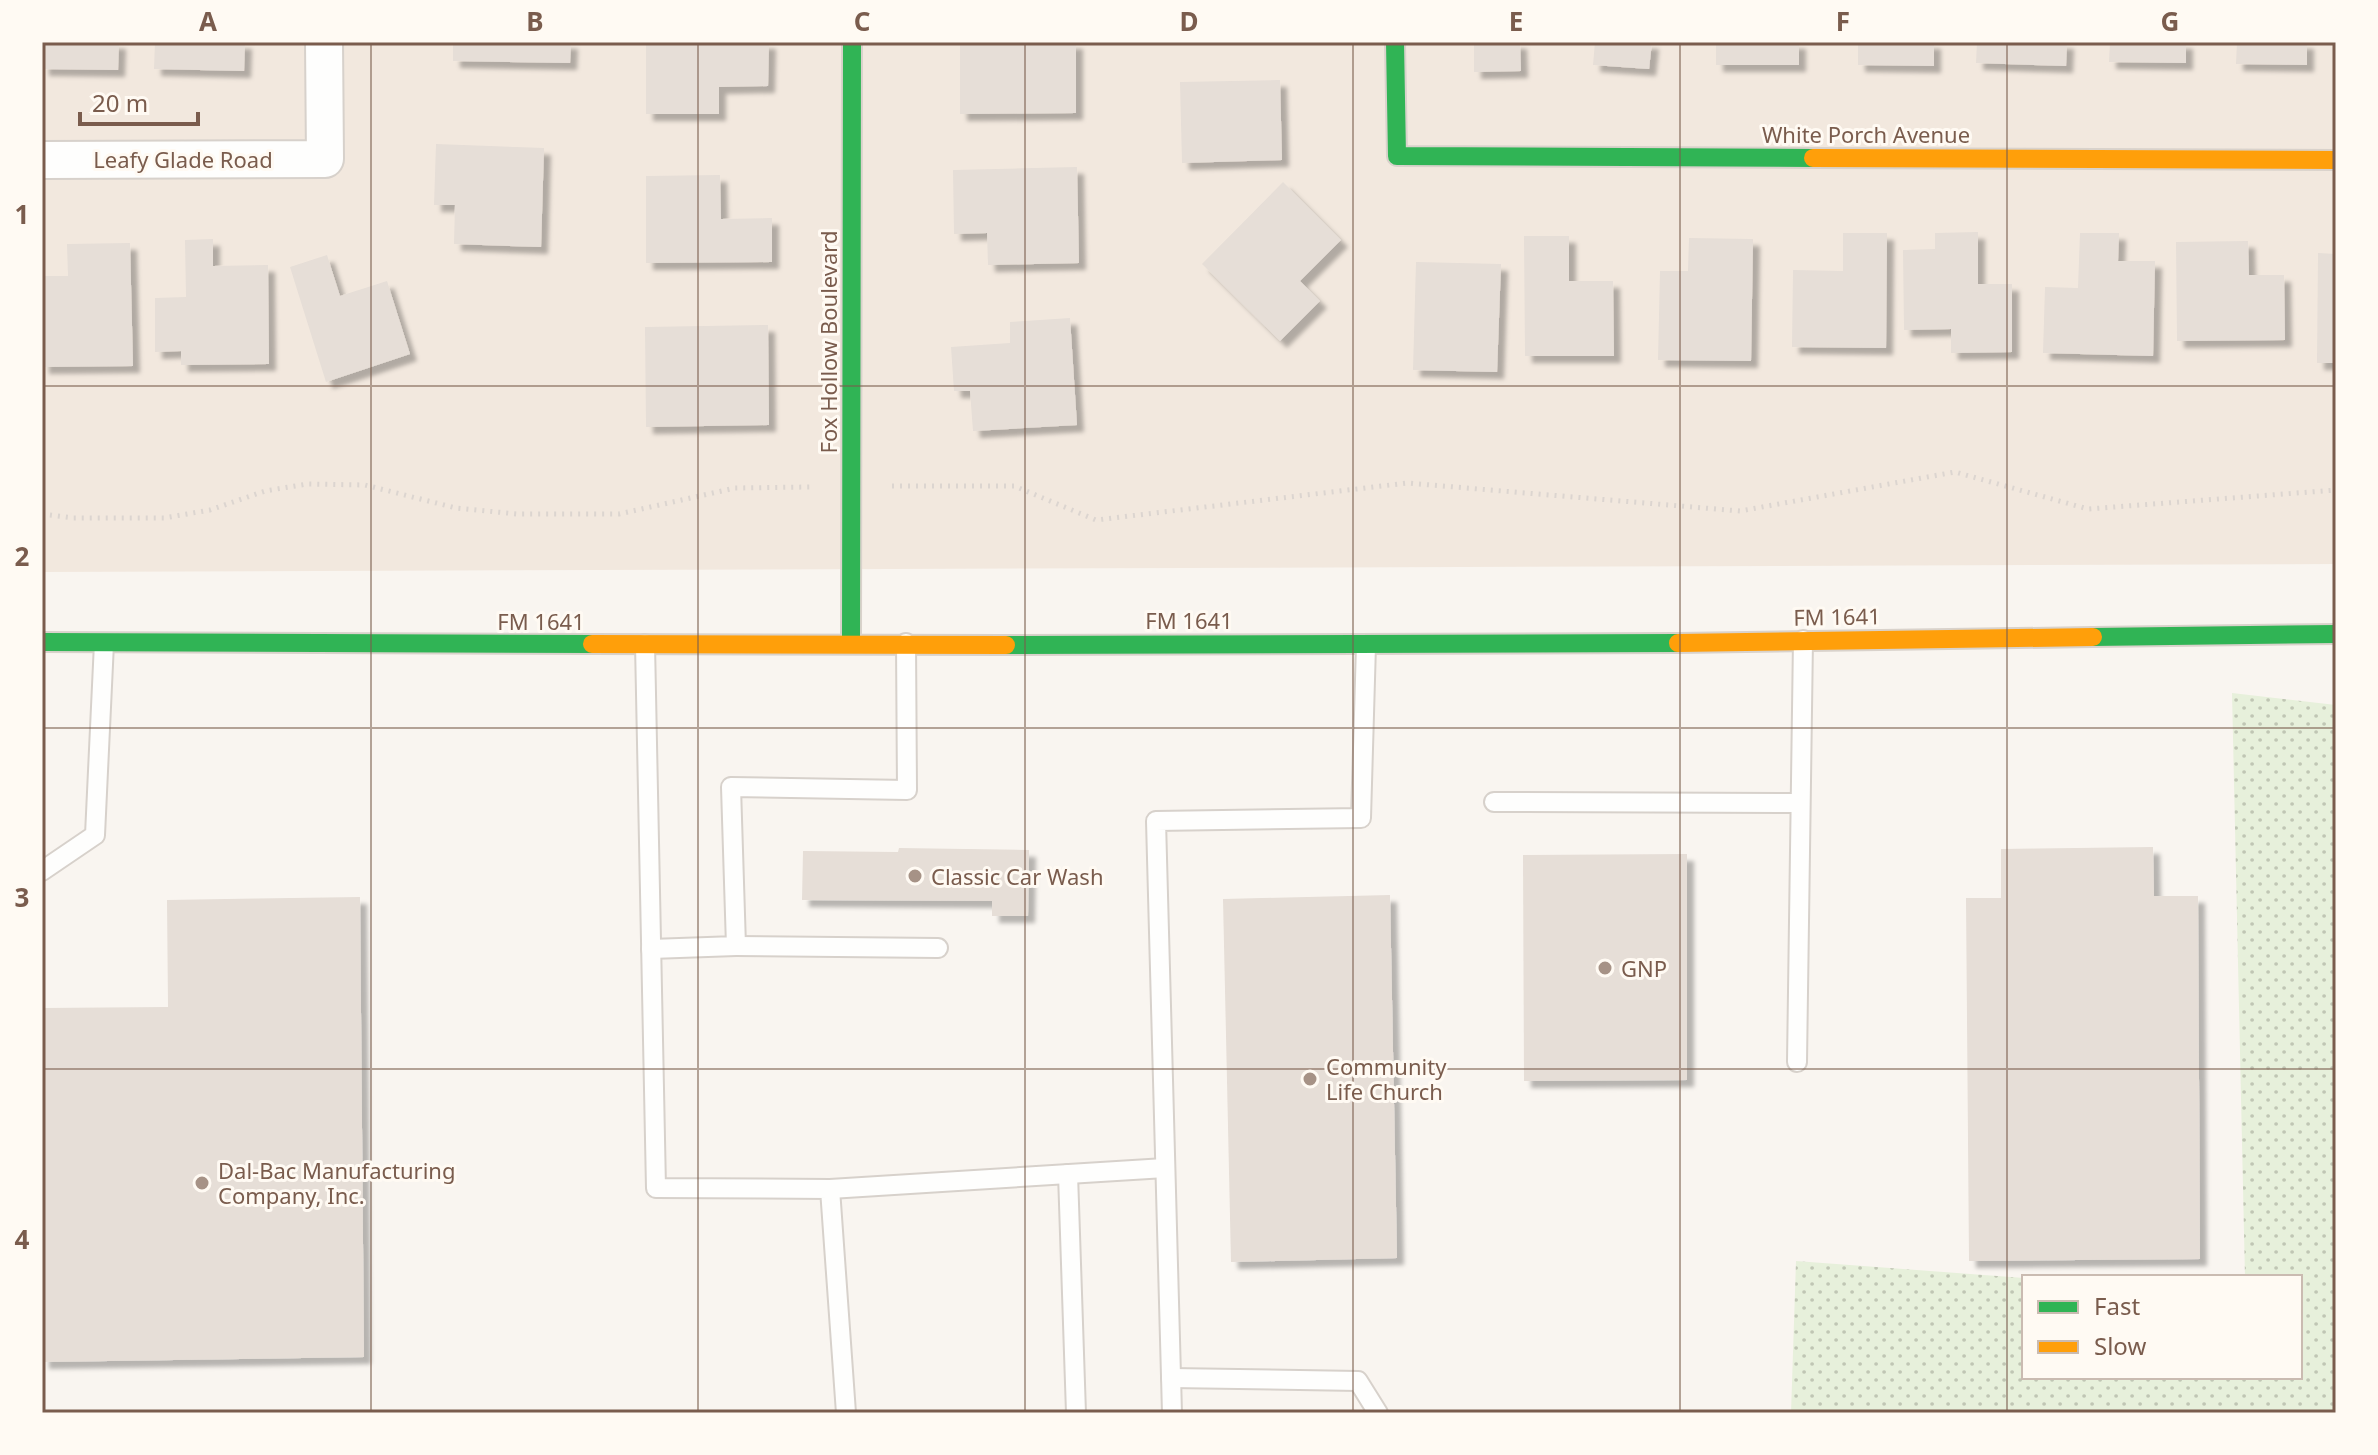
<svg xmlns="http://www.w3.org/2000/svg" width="2378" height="1455" font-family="'Noto Sans',sans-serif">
	<defs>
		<pattern id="grass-dots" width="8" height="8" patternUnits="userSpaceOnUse" patternTransform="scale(2)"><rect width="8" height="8" fill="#e7f0db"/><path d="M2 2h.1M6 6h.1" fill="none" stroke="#c0c6b4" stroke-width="1.8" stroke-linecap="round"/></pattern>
		<filter id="shadow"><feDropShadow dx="7" dy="7" stdDeviation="2" flood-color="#0004"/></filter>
	</defs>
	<rect width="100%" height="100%" fill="#f9f5f0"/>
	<!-- residential -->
	<polygon fill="#f2e8de" points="42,42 2336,42 2336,564 42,572"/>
	<!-- grass -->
	<polygon fill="url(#grass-dots)" points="2232,693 2336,705 2336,1413 1791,1413 1796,1261 2024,1278 2024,1377 2300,1377 2300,1277 2245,1277"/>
	<!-- building -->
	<g fill="#e6ded7" filter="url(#shadow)">
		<polygon points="42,42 119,42 118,70 42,69"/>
		<polygon points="155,42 245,42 244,71 154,69"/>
		<polygon points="453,42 571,42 570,63 453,61"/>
		<polygon points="646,42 769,42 768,86 719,87 719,114 646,114"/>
		<polygon points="960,42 1076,42 1076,113 960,114"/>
		<polygon points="1474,42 1520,42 1521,71 1474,72"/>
		<polygon points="1595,42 1652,42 1649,69 1593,65"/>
		<rect x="1716" y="42" width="83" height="23"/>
		<polygon points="1858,42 1934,42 1934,66 1858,65"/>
		<polygon points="1977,42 2067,42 2066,66 1976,63"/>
		<polygon points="2110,42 2186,42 2186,63 2109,62"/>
		<polygon points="2237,42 2307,42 2307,65 2236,64"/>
		<polygon points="1280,80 1282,160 1182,163 1180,82"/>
		<polygon points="436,144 544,148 541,247 454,244 455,205 434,205"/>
		<polygon points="1077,167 1079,263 988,265 987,233 954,234 953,170"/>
		<polygon points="720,175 721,219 772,218 772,262 646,263 646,176"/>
		<polygon points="1283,182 1341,240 1300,281 1320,301 1280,341 1202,264"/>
		<polygon points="1978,232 1978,284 2012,284 2012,352 1951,353 1951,329 1904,330 1903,250 1935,249 1935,233"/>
		<polygon points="1843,233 1887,233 1886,348 1792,347 1793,270 1843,271"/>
		<polygon points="2080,233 2119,233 2118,261 2155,261 2153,356 2043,353 2045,287 2078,288"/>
		<polygon points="1524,236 1569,236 1569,281 1613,281 1614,356 1525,356"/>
		<polygon points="1689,238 1753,239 1751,361 1658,360 1660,271 1688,271"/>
		<polygon points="213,239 213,266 268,265 269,364 181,365 181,351 155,352 155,298 186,297 185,240"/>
		<polygon points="2248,241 2249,275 2284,275 2285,340 2177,341 2176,242"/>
		<polygon points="130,243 133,366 42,367 42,276 68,276 67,244"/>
		<polygon points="2318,253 2336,254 2336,363 2317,363"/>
		<polygon points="327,255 340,296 387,281 410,354 326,382 290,267"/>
		<polygon points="1416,262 1501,264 1497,372 1413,370"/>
		<polygon points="1070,318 1077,425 973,431 970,391 954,391 951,347 1010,343 1010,322"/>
		<polygon points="768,325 769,425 646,427 645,327"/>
		<polygon points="2153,847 2154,896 2198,896 2200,1259 1969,1261 1966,898 2001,898 2001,849"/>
		<polygon points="899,848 1029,850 1028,916 992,916 992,901 802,900 803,851 898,852"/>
		<polygon points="1687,854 1687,1080 1524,1081 1523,855"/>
		<polygon points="1390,895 1397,1258 1231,1262 1223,899"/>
		<polygon points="360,897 364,1357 42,1362 42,1008 168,1007 167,900"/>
	</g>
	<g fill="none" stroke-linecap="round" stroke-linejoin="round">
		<!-- lane casing -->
		<g stroke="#d7d1cb" stroke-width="22">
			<g id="lane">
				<polyline points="645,644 656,1188 830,1189 846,1413"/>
				<polyline points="1494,802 1800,803"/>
				<polyline points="42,871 95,835 104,643"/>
				<polyline points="736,946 938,948"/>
				<polyline points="651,949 736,946 731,787 907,790 906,643"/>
				<polyline points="1797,1062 1803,640"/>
				<polyline points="1068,1174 1076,1413"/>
				<polyline points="830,1189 1165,1168"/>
				<polyline points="1171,1378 1358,1381 1378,1413"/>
				<polyline points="1172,1413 1156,821 1361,818 1366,645"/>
			</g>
		</g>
		<!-- street casing -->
		<g stroke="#d7d1cb" stroke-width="40">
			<polyline id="street" points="42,160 325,159 324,42"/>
		</g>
		<!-- fast casing -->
		<g stroke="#d9d2cb" stroke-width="22">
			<g id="fast">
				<polyline points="1395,42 1397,156 1813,158"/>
				<polyline points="2093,637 2336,634"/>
				<polyline points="42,642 592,644"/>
				<polyline points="851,643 852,42"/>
				<polyline points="1006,645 1678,643"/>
			</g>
		</g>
		<!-- slow casing -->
		<g stroke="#d9d2cb" stroke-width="22">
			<g id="slow">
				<polyline points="1813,158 2336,160"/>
				<polyline points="1678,643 2093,637"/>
				<polyline points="592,644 1006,645"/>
			</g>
		</g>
		<!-- path -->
		<g stroke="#dcd5d0" stroke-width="5" stroke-dasharray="2 6" stroke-linecap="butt">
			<polyline points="892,486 1014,486 1096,520 1407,483 1740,511 1955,472 2088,509 2336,490"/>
			<polyline points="42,514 73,518 164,518 210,510 265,491 307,484 365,485 456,508 517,514 619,514 735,488 810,487"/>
		</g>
		<!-- lane -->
		<use href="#lane" stroke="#fefefd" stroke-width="18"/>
		<!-- street -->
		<use href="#street" stroke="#fefefd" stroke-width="36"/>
		<!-- fast -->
		<use href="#fast" stroke="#30b455" stroke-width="18"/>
		<!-- slow -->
		<use href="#slow" stroke="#ff9f0a" stroke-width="18"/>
	</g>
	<!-- grid -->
	<path fill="none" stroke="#7a5c4d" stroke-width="2" stroke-opacity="0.55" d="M371 42V1413M698 42V1413M1025 42V1413M1353 42V1413M1680 42V1413M2007 42V1413M42 386H2336M42 728H2336M42 1069H2336"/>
	<!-- markers -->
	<g fill="#a69286" stroke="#fffaf3" stroke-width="3">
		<circle cx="915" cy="876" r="8"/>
		<circle cx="1605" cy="968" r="8"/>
		<circle cx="1310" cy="1079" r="8"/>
		<circle cx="202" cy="1183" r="8"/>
	</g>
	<g text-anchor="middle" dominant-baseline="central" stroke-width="6" stroke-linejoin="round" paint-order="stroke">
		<!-- street labels -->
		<g font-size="22" fill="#7a5c4d" stroke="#fffaf3">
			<text x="1866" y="134">White Porch Avenue</text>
			<text x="183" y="159">Leafy Glade Road</text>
			<text transform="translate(828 342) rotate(-90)">Fox Hollow Boulevard</text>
			<text transform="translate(1837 616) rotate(-1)">FM 1641</text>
			<text x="1189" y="620">FM 1641</text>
			<text x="541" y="621">FM 1641</text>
		</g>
		<!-- poi labels -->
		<g font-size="22" fill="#7a5c4d" stroke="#fffaf3" text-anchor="start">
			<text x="931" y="876">Classic Car Wash</text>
			<text x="1621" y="968">GNP</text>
			<text x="1326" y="1066">Community<tspan x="1326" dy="25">Life Church</tspan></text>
			<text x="218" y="1170">Dal-Bac Manufacturing<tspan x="218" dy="25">Company, Inc.</tspan></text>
		</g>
	</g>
	<!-- border -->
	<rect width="2378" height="1455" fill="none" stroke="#fffaf3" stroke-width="88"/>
	<!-- legend -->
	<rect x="2022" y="1275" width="280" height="104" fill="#fffaf3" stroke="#cabbb1" stroke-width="2"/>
	<rect x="2038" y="1301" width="40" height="12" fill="#30b455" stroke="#cabbb1" stroke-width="2"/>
	<text x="2094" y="1315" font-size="24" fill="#7a5c4d">Fast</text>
	<rect x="2038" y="1341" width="40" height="12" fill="#ff9f0a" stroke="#cabbb1" stroke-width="2"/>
	<text x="2094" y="1355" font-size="24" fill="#7a5c4d">Slow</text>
	<!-- scale -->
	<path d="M80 112v12h118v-12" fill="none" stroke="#7a5c4d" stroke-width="4"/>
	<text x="92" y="112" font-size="24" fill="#7a5c4d" stroke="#fffaf3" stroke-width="6" paint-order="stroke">20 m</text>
	<rect x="44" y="44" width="2290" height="1367" fill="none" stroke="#7a5c4d" stroke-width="3"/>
	<g font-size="26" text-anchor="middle" font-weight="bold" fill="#7a5c4d">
		<text x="208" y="31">A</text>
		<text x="535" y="31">B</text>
		<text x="862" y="31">C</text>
		<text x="1189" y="31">D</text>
		<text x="1516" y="31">E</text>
		<text x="1843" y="31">F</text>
		<text x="2170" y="31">G</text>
		<text x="22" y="224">1</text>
		<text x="22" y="566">2</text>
		<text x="22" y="907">3</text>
		<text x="22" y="1249">4</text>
	</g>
</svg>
